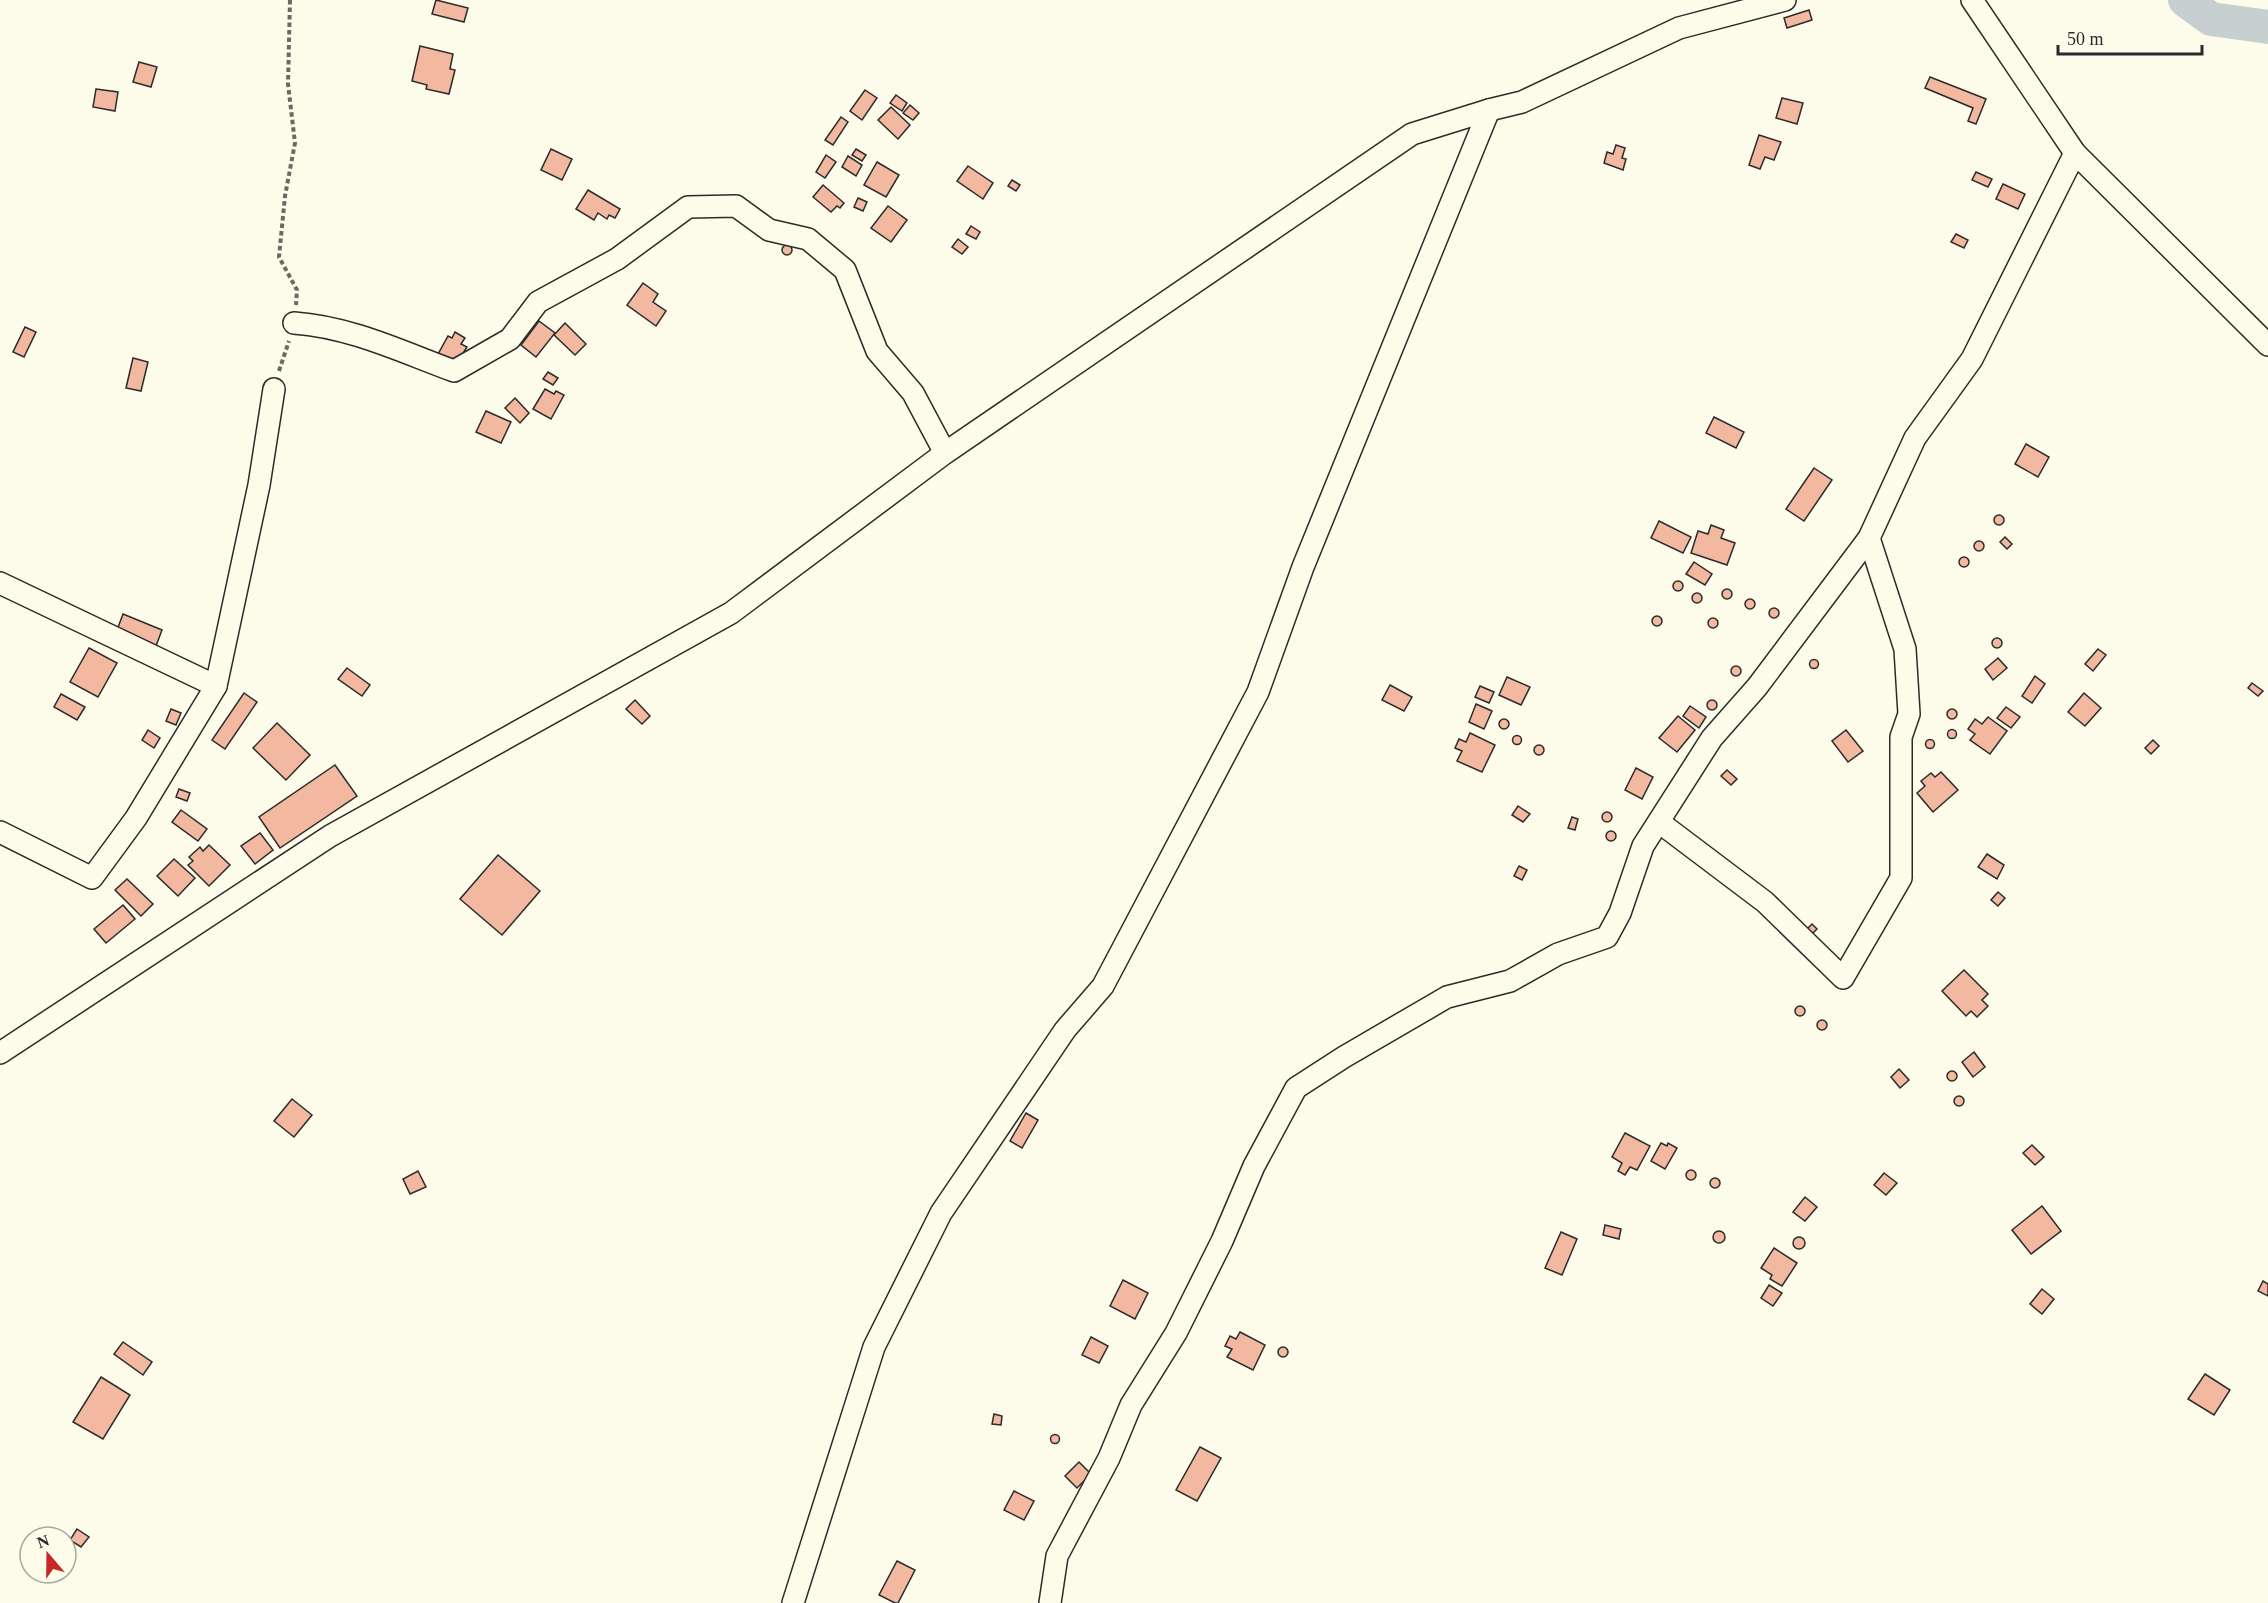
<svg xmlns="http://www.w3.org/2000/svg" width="2268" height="1603" font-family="'Times New Roman',serif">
	<rect width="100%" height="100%" fill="#fdfbea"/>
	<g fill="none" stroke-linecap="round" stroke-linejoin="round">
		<!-- river -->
		<polyline stroke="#c7d0d0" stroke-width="34" points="2185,0 2211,19 2268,27"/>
	</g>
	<!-- building -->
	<g fill="#f2b8a0" stroke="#2b2b2b" stroke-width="1.5">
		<polygon points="436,0 468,8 464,22 432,14"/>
		<polygon points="1809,10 1812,20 1787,28 1784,18"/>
		<polygon points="420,46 453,54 450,69 455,70 449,94 426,89 427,85 412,81"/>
		<polygon points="139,62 157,67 151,87 133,82"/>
		<polygon points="1930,77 1986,99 1976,124 1968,121 1973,108 1925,88"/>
		<polygon points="96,89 118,92 115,111 93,107"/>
		<polygon points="865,90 877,98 862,120 850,111"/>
		<polygon points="896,95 907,103 902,111 890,103"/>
		<polygon points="1782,98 1803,103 1797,124 1776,118"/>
		<polygon points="910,105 919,113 913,120 903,113"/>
		<polygon points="891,107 910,125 898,139 878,120"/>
		<polygon points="841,117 848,122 833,145 825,140"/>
		<polygon points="1759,135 1781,142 1774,160 1765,157 1760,169 1749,165"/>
		<polygon points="1616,145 1625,148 1622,158 1626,159 1623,170 1604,163 1607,152 1613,154"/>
		<polygon points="551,149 572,159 562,180 541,170"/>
		<polygon points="856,149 866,155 862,161 852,155"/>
		<polygon points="826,155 836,162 825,178 816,172"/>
		<polygon points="848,156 862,165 856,176 842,167"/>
		<polygon points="877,162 899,175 886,197 864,185"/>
		<polygon points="968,166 993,183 983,199 957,181"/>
		<polygon points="1976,172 1992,179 1988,187 1972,180"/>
		<polygon points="1012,180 1020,185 1016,191 1008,186"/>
		<polygon points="2003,184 2025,194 2018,209 1996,199"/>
		<polygon points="823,185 844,203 840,208 837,206 831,212 813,197"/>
		<polygon points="588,190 620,209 615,218 609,215 607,219 598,213 594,220 576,209"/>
		<polygon points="858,198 867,202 863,211 854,207"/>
		<polygon points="888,206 907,220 891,242 871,228"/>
		<polygon points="971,226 980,232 976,239 966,234"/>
		<polygon points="1956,234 1968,240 1964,248 1951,242"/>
		<polygon points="958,239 968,247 962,254 952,247"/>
		<circle cx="787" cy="250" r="5"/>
		<polygon points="643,283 658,294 653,302 666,311 656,326 627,305"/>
		<polygon points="539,321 555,333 536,357 521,345"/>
		<polygon points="565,323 586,344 575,355 554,335"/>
		<polygon points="25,327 36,332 24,357 13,352"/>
		<polygon points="455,332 465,338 461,344 467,347 455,366 437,356 448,336 452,338"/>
		<polygon points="133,358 148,362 141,391 126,388"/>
		<polygon points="548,372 558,378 553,385 543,379"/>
		<polygon points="545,389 554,394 556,391 564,395 551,419 533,409"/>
		<polygon points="515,398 529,413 520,423 505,408"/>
		<polygon points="486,411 511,422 501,443 476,432"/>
		<polygon points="1714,417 1744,432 1736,448 1706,433"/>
		<polygon points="2026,444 2049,457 2038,477 2015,464"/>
		<polygon points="1814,468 1832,480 1804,521 1786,509"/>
		<circle cx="1999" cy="520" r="5"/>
		<polygon points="1659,521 1691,537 1683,553 1651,538"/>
		<polygon points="1711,525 1724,530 1721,538 1735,543 1727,565 1691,553 1698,531 1708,534"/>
		<polygon points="2005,537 2012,544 2007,549 2000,542"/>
		<circle cx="1979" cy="546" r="5"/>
		<circle cx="1964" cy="562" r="5"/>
		<polygon points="1694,562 1712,574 1705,585 1686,574"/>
		<circle cx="1678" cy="586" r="5"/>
		<circle cx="1727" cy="594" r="5"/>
		<circle cx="1697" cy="598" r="5"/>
		<circle cx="1750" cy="604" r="5"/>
		<circle cx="1774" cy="613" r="5"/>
		<polygon points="123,614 162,630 156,646 117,630"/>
		<circle cx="1657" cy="621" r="5"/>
		<circle cx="1713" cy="623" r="5"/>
		<circle cx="1997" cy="643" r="5"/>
		<polygon points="89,648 117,663 98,697 70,682"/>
		<polygon points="2098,649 2106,655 2093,671 2085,664"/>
		<polygon points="1998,658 2007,668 1993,680 1985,669"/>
		<circle cx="1814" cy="664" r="4.5"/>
		<circle cx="1736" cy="671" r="5"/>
		<polygon points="347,668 370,685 362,696 338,679"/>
		<polygon points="2035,676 2045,684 2032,703 2022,696"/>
		<polygon points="1507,677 1530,687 1521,705 1499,695"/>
		<polygon points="2252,683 2263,691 2258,696 2248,688"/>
		<polygon points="1390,685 1412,697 1404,711 1382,700"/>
		<polygon points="1480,686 1494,692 1489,703 1475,697"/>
		<polygon points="244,693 257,702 225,749 212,740"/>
		<polygon points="2084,693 2101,708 2085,726 2068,712"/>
		<polygon points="61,694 85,707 77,720 54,707"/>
		<polygon points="635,700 650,716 642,724 626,709"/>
		<circle cx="1712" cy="705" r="5"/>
		<polygon points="1476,704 1492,711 1484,729 1469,722"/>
		<polygon points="1690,706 1706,717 1699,728 1683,716"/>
		<polygon points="2006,707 2020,717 2011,728 1997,718"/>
		<polygon points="171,709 181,713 176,725 166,721"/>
		<circle cx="1952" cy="714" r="5"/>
		<polygon points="1678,716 1695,730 1677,752 1659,738"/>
		<polygon points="1988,717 2007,731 1990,754 1970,740 1975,734 1968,729 1975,719 1982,724"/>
		<circle cx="1504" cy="724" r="5"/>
		<polygon points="277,723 310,755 286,780 253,748"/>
		<circle cx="1952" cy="734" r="4.5"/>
		<polygon points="148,730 160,738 154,748 142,740"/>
		<polygon points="1846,730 1863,751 1848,762 1832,741"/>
		<polygon points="1470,733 1495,745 1482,772 1457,761 1462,751 1455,748 1459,739 1466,742"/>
		<circle cx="1517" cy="740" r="4.5"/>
		<circle cx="1930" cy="744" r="4.5"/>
		<polygon points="2153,740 2159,746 2151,754 2145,748"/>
		<circle cx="1539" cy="750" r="5"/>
		<polygon points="335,765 357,796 280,848 259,817"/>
		<polygon points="1636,768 1653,777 1642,799 1625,790"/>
		<polygon points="1727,770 1737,779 1731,785 1721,776"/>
		<polygon points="1941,772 1958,790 1933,812 1917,793 1925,786 1921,781 1931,773 1935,777"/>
		<polygon points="179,789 190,793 187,801 176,797"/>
		<polygon points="1518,806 1530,814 1523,822 1512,815"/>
		<polygon points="181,810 207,829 198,841 172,822"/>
		<circle cx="1607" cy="817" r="5"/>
		<polygon points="1572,817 1578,819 1575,830 1568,828"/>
		<circle cx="1611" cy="836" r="5"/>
		<polygon points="260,833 273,850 255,864 241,846"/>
		<polygon points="209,845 230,865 209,886 188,865 193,861 189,857 200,847 203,851"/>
		<polygon points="1987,854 2004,865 1997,879 1978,867"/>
		<polygon points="498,855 540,891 502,935 460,899"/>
		<polygon points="174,859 195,878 178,896 157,876"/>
		<polygon points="1519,866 1527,870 1522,880 1514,876"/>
		<polygon points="127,879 153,904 141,916 115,890"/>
		<polygon points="1998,892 2005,898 1998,906 1991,900"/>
		<polygon points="123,905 135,919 106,943 94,929"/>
		<polygon points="1812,924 1817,929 1812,934 1807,929"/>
		<polygon points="1964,970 1988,994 1982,1000 1988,1006 1977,1017 1971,1011 1966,1016 1942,991"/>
		<circle cx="1800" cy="1011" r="5"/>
		<circle cx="1822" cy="1025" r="5"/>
		<polygon points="1974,1052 1985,1067 1973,1077 1962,1062"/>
		<polygon points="1899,1069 1909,1080 1900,1088 1891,1077"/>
		<circle cx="1952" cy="1076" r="5"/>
		<circle cx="1959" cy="1101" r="5"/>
		<polygon points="292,1099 312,1115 294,1137 274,1121"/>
		<polygon points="1026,1113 1038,1120 1022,1148 1010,1141"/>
		<polygon points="1625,1133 1650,1146 1637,1170 1630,1167 1625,1175 1618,1171 1622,1163 1612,1157"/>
		<polygon points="1661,1143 1667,1146 1668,1143 1677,1148 1665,1169 1651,1161"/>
		<polygon points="2032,1145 2044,1157 2035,1165 2023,1153"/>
		<circle cx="1691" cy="1175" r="5"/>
		<polygon points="418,1171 426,1187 410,1194 403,1179"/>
		<polygon points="1884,1173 1897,1183 1886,1195 1874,1185"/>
		<circle cx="1715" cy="1183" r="5"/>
		<polygon points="1805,1197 1817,1207 1805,1221 1793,1212"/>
		<polygon points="2042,1206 2061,1231 2031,1254 2012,1230"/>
		<polygon points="1605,1225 1621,1229 1619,1239 1603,1235"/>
		<circle cx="1719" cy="1237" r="6"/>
		<polygon points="1561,1232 1577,1239 1562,1275 1545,1268"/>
		<circle cx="1799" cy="1243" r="6"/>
		<polygon points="1774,1248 1797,1263 1782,1286 1770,1279 1772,1275 1761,1268"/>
		<polygon points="1123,1280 1148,1293 1135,1319 1110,1306"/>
		<polygon points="2263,1281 2268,1284 2268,1296 2258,1291"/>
		<polygon points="1769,1285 1782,1293 1773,1306 1761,1298"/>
		<polygon points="2042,1289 2054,1299 2042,1314 2030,1304"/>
		<polygon points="1240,1332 1265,1345 1253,1370 1227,1357 1232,1349 1225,1346 1230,1336 1236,1339"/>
		<polygon points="1091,1337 1108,1346 1099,1363 1082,1355"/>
		<polygon points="123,1342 152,1362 143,1375 114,1354"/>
		<circle cx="1283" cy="1352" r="5"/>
		<polygon points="2205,1374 2230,1390 2214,1415 2188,1399"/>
		<polygon points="101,1377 130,1395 103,1439 73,1422"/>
		<polygon points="994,1414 1002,1416 1001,1425 992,1424"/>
		<circle cx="1055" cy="1439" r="4.5"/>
		<polygon points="1200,1447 1221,1458 1197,1501 1176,1490"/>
		<polygon points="1079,1462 1091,1474 1077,1488 1065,1476"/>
		<polygon points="1014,1491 1034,1501 1024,1520 1004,1510"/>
		<polygon points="77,1529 89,1537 81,1547 70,1540"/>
		<polygon points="897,1561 915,1570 898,1603 895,1603 879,1595"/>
	</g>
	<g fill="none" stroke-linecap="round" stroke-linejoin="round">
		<!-- minor casing -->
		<g stroke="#2b2b2b" stroke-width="24">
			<g id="minor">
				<polyline points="1972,0 2075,153 2268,345"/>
				<path d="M294 323C351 327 402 352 454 371L510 339 538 302 617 259 688 207 736 206 769 230 808 239 845 270 877 351 913 393 945 453"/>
				<polyline points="0,583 216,686 259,485 274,389"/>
				<polyline points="1659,822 1765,902 1843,978 1901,878 1901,737 1909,714 1905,649 1869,538"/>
				<polyline points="0,832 92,878 136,818 216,686"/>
				<polyline points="0,1053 330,836 731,613 945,453 1412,134 1489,110 1522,102 1679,28 1785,0"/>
				<polyline points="793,1603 874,1347 941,1213 1065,1030 1103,986 1258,692 1303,567 1489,110"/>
				<polyline points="1050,1603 1057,1556 1109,1458 1131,1405 1176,1333 1222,1241 1254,1166 1296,1088 1344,1057 1447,997 1510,981 1558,954 1607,937 1620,913 1643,846 1712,738 1757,687 1869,538 1915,438 1972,359 2075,153"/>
			</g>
		</g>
		<!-- path -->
		<g stroke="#6a6964" stroke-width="4" stroke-dasharray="4.5 3" stroke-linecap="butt">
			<polyline points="290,0 288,84 295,143 285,196 279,257 297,290 296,305"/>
			<polyline points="279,371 289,341"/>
		</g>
		<!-- minor -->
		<use href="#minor" stroke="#fdfbea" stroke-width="21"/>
	</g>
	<!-- north arrow -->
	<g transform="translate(48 1555) rotate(340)"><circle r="28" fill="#fdfbea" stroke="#a9a89e" stroke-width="1.5"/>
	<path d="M0-4.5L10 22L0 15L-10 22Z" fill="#c62828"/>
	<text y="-9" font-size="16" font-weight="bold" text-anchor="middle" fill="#2b2b2b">N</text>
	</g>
	<!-- scale -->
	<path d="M2058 45v9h144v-9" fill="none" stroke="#2b2b2b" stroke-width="3"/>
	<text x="2067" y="45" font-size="18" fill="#2b2b2b" stroke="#fdfbea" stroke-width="4.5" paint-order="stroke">50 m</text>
</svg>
